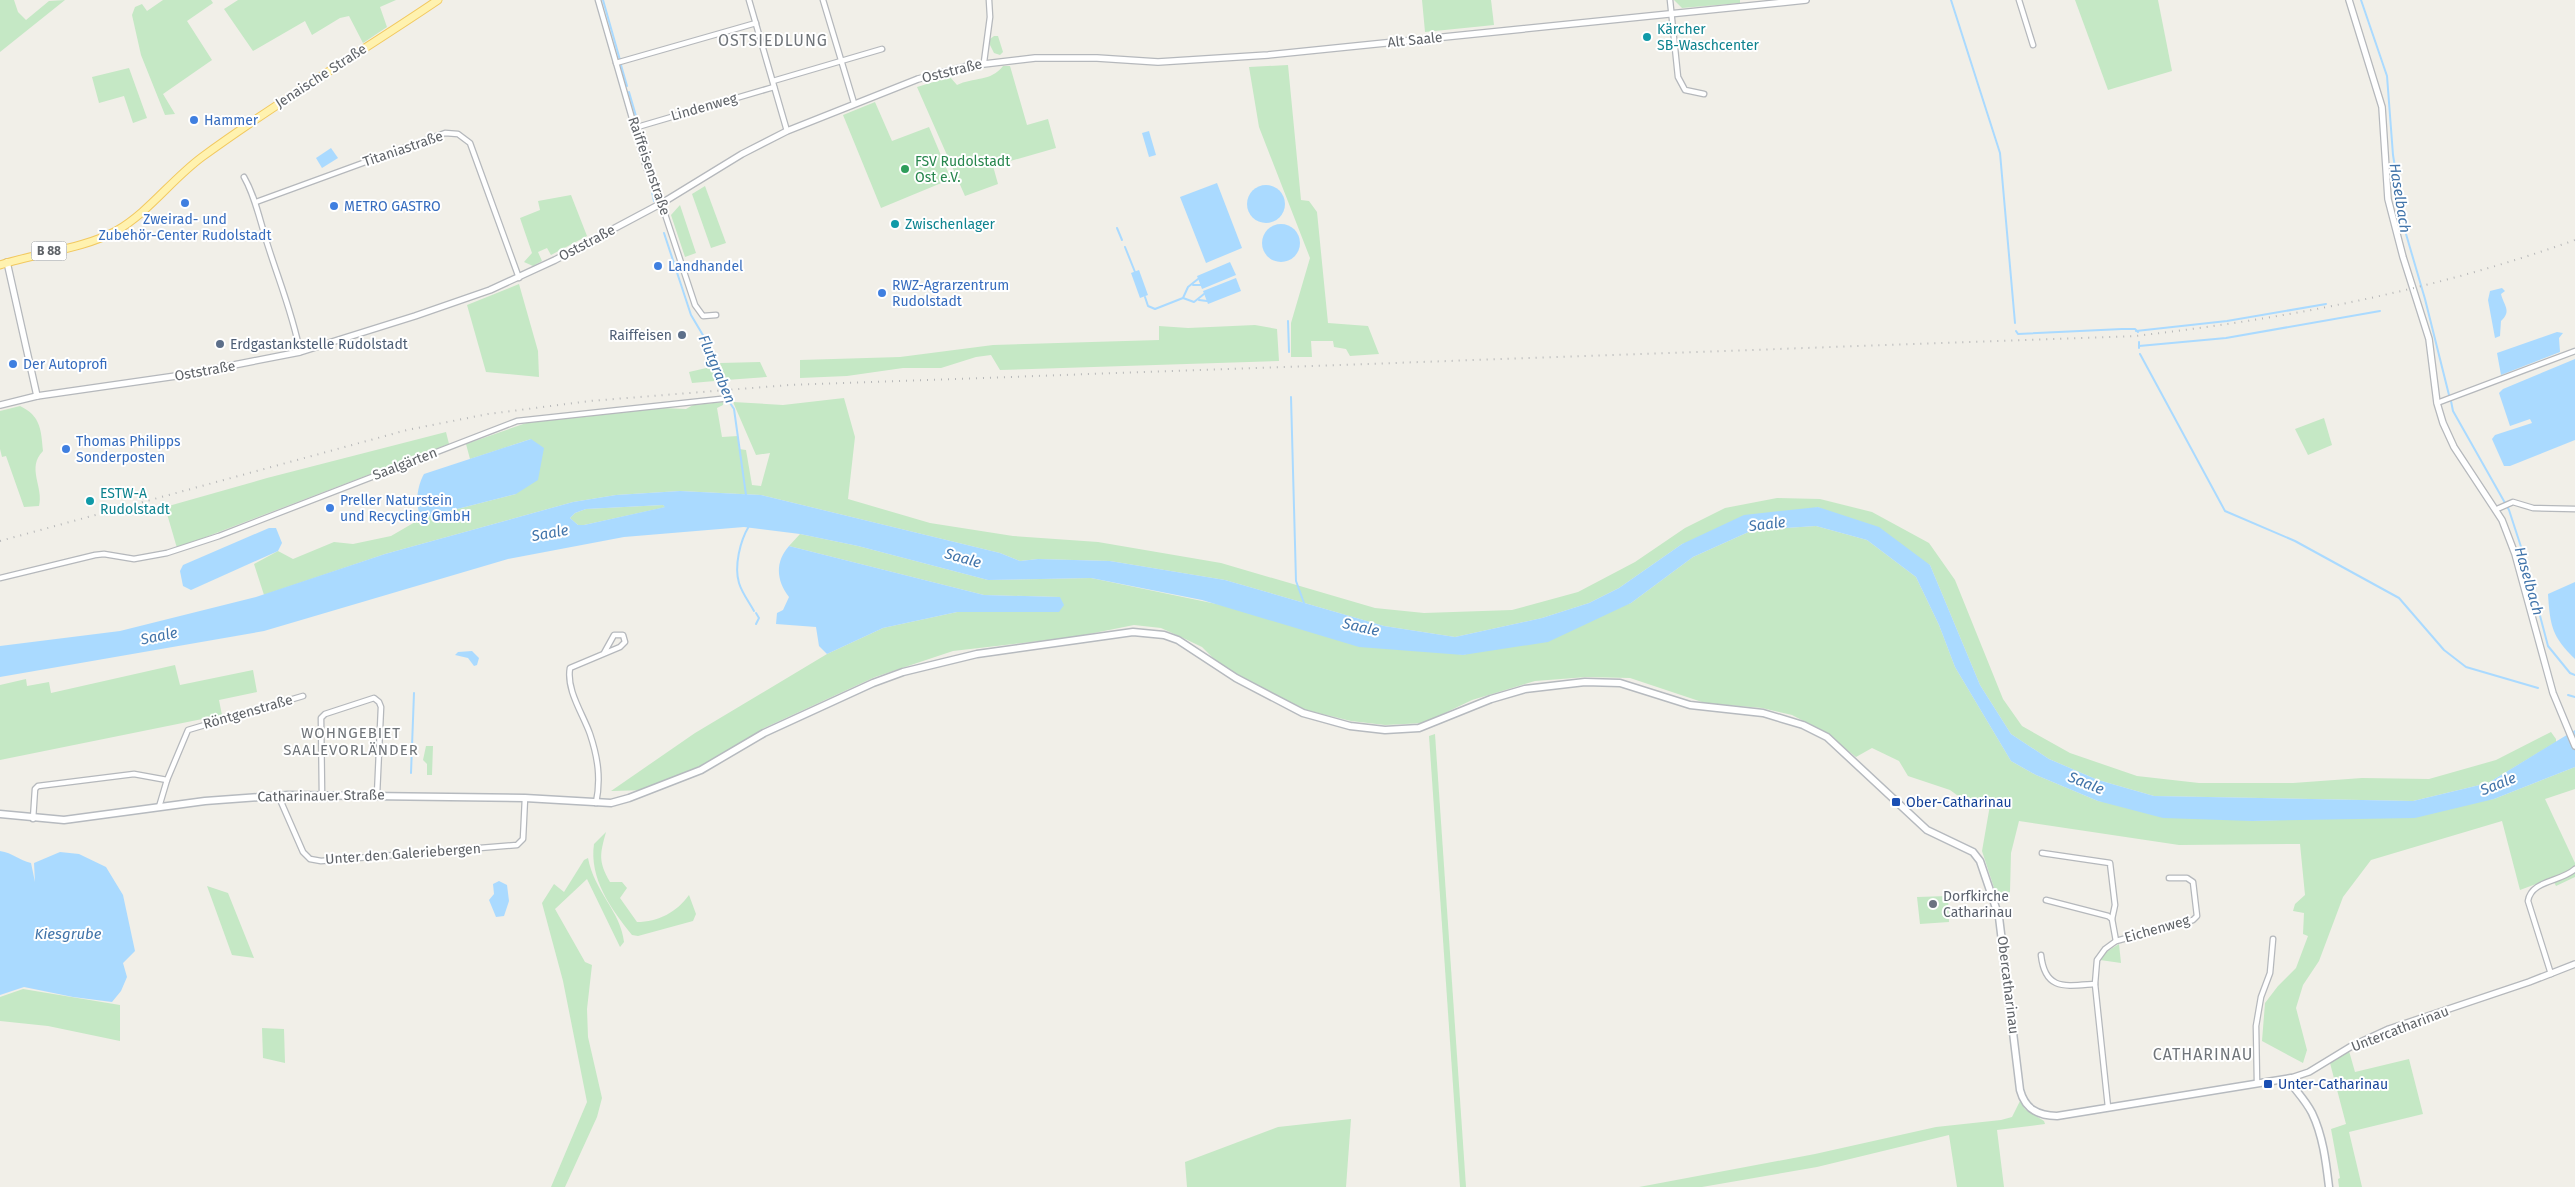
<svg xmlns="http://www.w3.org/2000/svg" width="2575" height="1187" font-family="'Fira Sans',sans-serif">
	<rect width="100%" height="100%" fill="#f1efe8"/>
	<!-- green -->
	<g fill="#c5e8c5">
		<polygon points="0,0 14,0 18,12 26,20 49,1 65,0 0,52"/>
		<polygon points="163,0 211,0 213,3 187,21 212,60 163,94 175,114 165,115 141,55 132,15 135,7 142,4 147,11"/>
		<polygon points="238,0 396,0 380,7 387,27 363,43 349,16 340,18 312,35 305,21 253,51 224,9"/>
		<polygon points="1422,0 1491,0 1494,25 1425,32"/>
		<polygon points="1674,0 1740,0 1740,3 1682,8"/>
		<polygon points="2075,0 2158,0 2172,71 2108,90"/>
		<polygon points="994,36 998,36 1003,52 1000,55 994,53 990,45 990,39"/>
		<polygon points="1288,65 1301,200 1309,201 1317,212 1328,323 1368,326 1379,354 1350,356 1346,349 1334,347 1333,341 1311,341 1312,357 1291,357 1291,323 1310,258 1259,127 1249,67"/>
		<path d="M1003 66H1010L1027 125 1048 119 1056 148 993 166 998 184 965 196 917 87 950 77 957 85C973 77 991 82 1003 66Z"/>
		<polygon points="129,68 147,118 133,123 124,96 99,103 92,77"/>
		<polygon points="875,102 892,141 929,127 951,179 881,208 843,115"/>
		<polygon points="705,186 726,243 711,248 692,194"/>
		<polygon points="571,195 587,236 551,255 547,248 538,252 542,261 533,266 524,262 532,253 520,218 540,210 538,201"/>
		<polygon points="680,205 696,253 685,257 671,215"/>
		<polygon points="519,284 538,351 539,377 486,372 467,305"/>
		<polygon points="1255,325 1277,329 1279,361 1000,370 991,355 976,357 941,368 903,368 847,376 800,378 800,360 900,357 993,345 1159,340 1159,326 1188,328"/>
		<polygon points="760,362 767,377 726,380 720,363"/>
		<polygon points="715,366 719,374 715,381 692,383 689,372"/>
		<polygon points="844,398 855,437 848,499 930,523 1013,536 1098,542 1221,563 1375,608 1424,613 1512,610 1578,592 1635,562 1685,528 1725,508 1777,498 1820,499 1872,512 1929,543 1955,580 2003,699 2022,726 2070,753 2137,776 2199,783 2293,783 2362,778 2429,779 2496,760 2551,732 2556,739 2556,742 2488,783 2413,801 2154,796 2098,780 2049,759 2011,734 1980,685 1930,565 1818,507 1682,544 1619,588 1589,603 1542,618 1455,637 1384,626 1225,580 1110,561 1038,559 1020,561 1000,553 761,495 680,491 616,495 573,502 385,554 264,595 254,564 278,551 293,559 334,542 353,544 391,536 422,518 516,494 531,439 470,459 466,444 532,421 663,408 686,409 693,405 723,402 723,405 717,408 722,437 738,436 739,449 746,450 752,485 761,486 770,453 756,455 733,402 783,405"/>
		<path d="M20 406C41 416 41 430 43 451 26 468 44 487 39 506L24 507 6 456 2 457 0 449V411Z"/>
		<polygon points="2324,418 2332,445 2308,455 2295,429"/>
		<polygon points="446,432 449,444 177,548 165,507 267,478"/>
		<polygon points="663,505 666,507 584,525 578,525 570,518 575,513 586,509"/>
		<polygon points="1816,526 1867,540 1916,577 1939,625 1955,667 2011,761 2036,775 2098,801 2252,821 2331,818 2494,799 2575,767 2575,789 2545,799 2575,863 2575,877 2556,886 2552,878 2520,890 2502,821 2371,860 2343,897 2319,961 2303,985 2296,1008 2307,1050 2303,1063 2262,1041 2265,1003 2278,986 2296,968 2308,936 2303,934 2304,913 2293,911 2295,904 2305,895 2300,844 2179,845 2019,821 2011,853 2010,892 1997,897 1982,851 1990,805 1961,798 1950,790 1908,776 1899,761 1872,748 1856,757 1823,731 1792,715 1762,708 1705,703 1630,678 1587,677 1535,681 1472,700 1424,723 1385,725 1351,721 1306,710 1236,675 1219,664 1202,647 1181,637 1161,628 1134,625 1074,637 953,651 875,677 764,728 703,767 648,790 611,791 695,733 827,654 883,628 957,612 1059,612 1060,597 984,595 789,546 800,534 858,546 988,580 1091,578 1463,655 1631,603 1693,557 1753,530"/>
		<polygon points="175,665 180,685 253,670 257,692 219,700 222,715 0,760 0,685 26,679 27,686 49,682 51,693"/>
		<polygon points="1435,734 1466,1187 1460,1187 1429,736"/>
		<polygon points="426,746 433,746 432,775 427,775 427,764 423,760"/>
		<path d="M606 832C600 854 598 861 610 882H622L627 888 620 898 637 922C658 922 677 912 689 895L696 914 693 921 638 936 632 935C611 909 589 878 594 844Z"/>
		<path d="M588 858C594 891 621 912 624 942L620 947 587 879 555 909 585 962 592 965 587 1009 588 1037 602 1098 597 1117 565 1187H551L587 1102 563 981 542 903 554 884 564 892 584 860Z"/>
		<polygon points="207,886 228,893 254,958 232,955"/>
		<polygon points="1948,896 1949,922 1920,924 1917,897"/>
		<polygon points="2119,944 2121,963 2100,960 2106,952"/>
		<polygon points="23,989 120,1005 120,1041 48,1026 0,1021 0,997"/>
		<polygon points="262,1028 284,1029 285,1063 263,1058"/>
		<polygon points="2349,1051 2355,1072 2409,1059 2423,1114 2349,1132 2362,1187 2339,1187 2338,1179 2340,1178 2331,1129 2346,1124 2330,1063"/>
		<polygon points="2020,1101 2025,1109 2044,1121 2045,1124 1997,1130 2004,1187 1957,1187 1949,1135 1817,1167 1702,1187 1639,1187 1815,1154 1936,1127 2001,1120 2012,1117"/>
		<polygon points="1351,1119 1346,1187 1187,1187 1185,1162 1278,1127"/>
	</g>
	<!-- water -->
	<g fill="#aadaff" fill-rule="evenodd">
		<polygon points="1149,131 1156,155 1149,157 1142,133"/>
		<polygon points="331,148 338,158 322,168 316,158"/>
		<polygon points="1217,183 1242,248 1206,263 1180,197"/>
		<circle cx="1266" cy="204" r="19"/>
		<circle cx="1281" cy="243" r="19"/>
		<polygon points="1230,262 1236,275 1202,289 1197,276"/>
		<polygon points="1139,270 1148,295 1140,298 1131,273"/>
		<polygon points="1236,278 1241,291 1208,304 1203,291"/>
		<path d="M2502 288 2505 291 2501 294C2504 306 2512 311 2501 321L2500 336 2495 338 2488 300 2490 291Z"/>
		<polygon points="2557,332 2563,333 2559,338 2560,352 2501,375 2497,353"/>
		<polygon points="2575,359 2575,440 2510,466 2504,466 2492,439 2495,435 2532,423 2530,419 2510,426 2499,393 2503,389"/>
		<path d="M531 439 544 448 538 480 516 494 422 518C414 507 417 486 424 474Z"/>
		<path d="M680 491 761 495 1000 553 1020 561 1038 559 1110 561 1225 580 1384 626 1455 637 1542 618 1589 603 1619 588 1682 544 1744 515 1818 507 1879 527 1930 565 1980 685 2011 734 2049 759 2098 780 2154 796 2413 801 2488 783 2575 730V767L2494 799 2415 818 2252 821 2163 818 2098 801 2036 775 2011 761 1955 667 1939 625 1916 577 1867 540 1816 526 1753 530 1693 557 1631 603 1548 642 1463 655 1359 647 1202 600 1091 578 988 580 858 546 800 534 744 527 624 537 508 559 264 631 0 677V646L120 631 256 597 385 554 573 502 616 495ZM663 505 665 507 584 525H578L570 518 575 513 586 509Z"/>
		<polygon points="269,528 276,528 282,543 278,551 191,590 183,586 180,571 183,565"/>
		<path d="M789 546 984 595 1060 597 1064 605 1059 612H957L883 628 827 654 819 646 816 627 776 624 777 613 783 610 789 597C776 580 775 562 789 546Z"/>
		<path d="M2575 582V659C2552 637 2550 626 2548 594Z"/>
		<polygon points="472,651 479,658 477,665 474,666 468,658 455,655 458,652"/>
		<path d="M0 851C13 853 19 860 31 863L35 882 34 863 60 852 79 854 106 867 123 895 135 951 123 963 127 977 121 991 112 1002 73 997 24 987 0 995Z"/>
		<polygon points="499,881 507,885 509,901 504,916 496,917 489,900 494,894 493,884"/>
	</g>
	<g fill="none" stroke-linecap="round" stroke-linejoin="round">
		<!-- stream -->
		<g stroke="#aadaff" stroke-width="2">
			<polyline points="603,0 620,60"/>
			<polyline points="1951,0 2000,153 2015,323"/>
			<polyline points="2361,0 2387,76 2393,155 2406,234 2425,299 2449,395"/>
			<polyline points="621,65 627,86"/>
			<polyline points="629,92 638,123"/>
			<polyline points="640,130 653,178"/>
			<polyline points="651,187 654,201"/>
			<polyline points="1117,228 1122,240"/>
			<polyline points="664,233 691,315 710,347 724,383 728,400 734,409 746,495"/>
			<polyline points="1125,247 1135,272"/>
			<polyline points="1193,285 1201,285"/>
			<polyline points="1145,297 1148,306 1155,309 1183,298 1188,287 1198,279"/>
			<polyline points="1183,298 1194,302 1204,294"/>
			<polyline points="1199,300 1207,301"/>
			<polyline points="1288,321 1289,352"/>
			<polyline points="2016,331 2018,334 2122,329 2135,329 2138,332"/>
			<polyline points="2136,331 2227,321 2326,304"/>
			<polyline points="2139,342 2139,348"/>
			<polyline points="2139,346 2226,338 2380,311"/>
			<polyline points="2140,354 2225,511 2295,541 2399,598 2444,650 2466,667 2538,688"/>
			<polyline points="1291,397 1296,581 1304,603"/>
			<polyline points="2451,401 2453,411 2509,510 2525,559 2548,646 2570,673 2575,675"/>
			<path d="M749 526C740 541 734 566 739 583 742 593 749 602 754 611"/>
			<polyline points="756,624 759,618 756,613"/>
			<polyline points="2568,695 2575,697"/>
			<polyline points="411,773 414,693"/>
		</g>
		<!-- minor casing -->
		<g stroke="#b5b8bc" stroke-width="7">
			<g id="minor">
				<polyline points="598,0 646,167 658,193 695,305 703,316 716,315"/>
				<polyline points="749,0 787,131"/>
				<polyline points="823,0 854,103"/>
				<polyline points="1670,0 1678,77 1685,90 1704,94"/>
				<polyline points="2019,0 2033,45"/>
				<polyline points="984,62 990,17 989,0"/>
				<polyline points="616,63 756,23"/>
				<polyline points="773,81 882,49"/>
				<polyline points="634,128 774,87"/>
				<path d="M244 177C256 198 260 222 268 246 279 281 293 315 300 352"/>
				<polyline points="256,202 445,133 458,134 470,143 519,278"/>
				<polyline points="2437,403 2575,351"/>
				<polyline points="2497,509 2513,502 2533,508 2575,509"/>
				<polyline points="0,578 95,555 104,554 134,559 167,553 219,536 517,421 730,398"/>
				<polyline points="278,795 303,852 310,859 321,861 517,845 523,839 525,798"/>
				<polyline points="322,795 321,718 325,714 374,698 379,702 381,707 377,795"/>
				<path d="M596 803C601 779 598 758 590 734 583 714 566 690 570 668L620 647 625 642 623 635H614L604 653"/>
				<polyline points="159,807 167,780 188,730 303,696"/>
				<polyline points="33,819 35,789 38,786 134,774 167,780"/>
				<polyline points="2042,853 2110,863 2115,905 2112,919"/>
				<polyline points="2046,900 2108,916 2112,919 2116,941"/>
				<path d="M2041 955C2045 991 2065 986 2095 984"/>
				<path d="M2551 974 2528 901C2531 880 2561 882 2575 869"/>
				<polyline points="2257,1082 2256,1026 2261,997 2270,973 2273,939"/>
				<polyline points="2108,1107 2095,984 2097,960 2105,949 2116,941 2193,920 2197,916 2193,882 2187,878 2169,878"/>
			</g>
		</g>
		<!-- tertiary casing -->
		<g stroke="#b5b8bc" stroke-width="8">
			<g id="tertiary">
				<polyline points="2349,0 2382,107 2388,199 2403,257 2429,339 2437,403 2443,423 2454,447 2502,520 2515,554 2553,693 2575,746"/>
				<polyline points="7,262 37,396"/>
				<polyline points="0,405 37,396 183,375 300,352 415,316 490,290 555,260 662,203 742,154 787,131 918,79 967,66 1035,58 1097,58 1158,62 1268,55 1806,0"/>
				<polyline points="2291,1078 2309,1072 2350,1047 2389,1029 2529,982 2575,964"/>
			</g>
		</g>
		<!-- secondary casing -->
		<g stroke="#b6babf" stroke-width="9">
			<path id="secondary" d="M0 814 64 820 205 801 288 795 525 798 611 803 629 798 701 770 764 733 873 683 903 672 977 654 1133 632 1164 635 1178 640 1236 678 1303 713 1350 726 1385 730 1419 728 1491 699 1525 689 1585 682 1620 683 1690 705 1763 713 1803 725 1827 737 1927 830 1973 852 1980 861 1999 917 2020 1090C2025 1109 2038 1116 2057 1116L2291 1078 2289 1081C2297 1092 2306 1101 2312 1113 2323 1136 2326 1162 2329 1187"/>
		</g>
		<!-- primary casing -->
		<g stroke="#f2c960" stroke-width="9">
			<path id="primary" d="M0 265C36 253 83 249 116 231 149 212 171 180 202 157 278 101 360 53 438 0"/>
		</g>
		<!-- minor -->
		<use href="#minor" stroke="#fff" stroke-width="4.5"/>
		<!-- tertiary -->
		<use href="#tertiary" stroke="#fff" stroke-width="5.5"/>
		<!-- secondary -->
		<use href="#secondary" stroke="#fff" stroke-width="6"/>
		<!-- primary -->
		<use href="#primary" stroke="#fff2af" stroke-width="7"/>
		<!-- rail -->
		<path stroke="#b6b7b8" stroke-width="2" stroke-dasharray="1 6" stroke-linecap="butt" d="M0 541 407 430 488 414 590 401 789 385 2135 336C2285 319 2432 291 2575 240"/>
	</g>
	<!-- markers -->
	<g fill="#0f9aa8" stroke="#fff" stroke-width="2">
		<circle cx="1647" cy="37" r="5"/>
		<circle cx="895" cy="224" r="5"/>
		<circle cx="90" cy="501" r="5"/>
	</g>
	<g fill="#3f7fe0" stroke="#fff" stroke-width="2">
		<circle cx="194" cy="120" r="5"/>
		<circle cx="185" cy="203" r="5"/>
		<circle cx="334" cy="206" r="5"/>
		<circle cx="658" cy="266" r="5"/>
		<circle cx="882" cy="293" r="5"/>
		<circle cx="13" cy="364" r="5"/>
		<circle cx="66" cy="449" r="5"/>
		<circle cx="330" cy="508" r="5"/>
	</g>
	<circle fill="#2e9e5b" stroke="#fff" stroke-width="2" cx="905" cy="169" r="5"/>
	<g fill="#5c6f8a" stroke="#fff" stroke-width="2">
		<circle cx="682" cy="335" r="5"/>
		<circle cx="220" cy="344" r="5"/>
	</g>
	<g fill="#1a4fb4" stroke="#fff" stroke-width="2">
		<rect x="1891" y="797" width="10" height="10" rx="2.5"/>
		<rect x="2263" y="1079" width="10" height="10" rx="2.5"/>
	</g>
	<circle fill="#6b7280" stroke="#fff" stroke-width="2" cx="1933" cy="904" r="5"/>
	<g text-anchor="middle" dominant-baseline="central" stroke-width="4" stroke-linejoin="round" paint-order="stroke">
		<!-- shield labels -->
		<rect fill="#fff" stroke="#8f9295" stroke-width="1" x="31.5" y="241.5" width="35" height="19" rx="4"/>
		<g font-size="12" font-weight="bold" fill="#5f6368">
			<text x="49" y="251">B 88</text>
		</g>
		<!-- culture labels -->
		<g font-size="14" fill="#0d838f" stroke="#fff" text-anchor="start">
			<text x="1657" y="29">Kärcher<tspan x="1657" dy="16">SB-Waschcenter</tspan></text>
			<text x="905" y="224">Zwischenlager</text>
			<text x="100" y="493">ESTW-A<tspan x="100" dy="16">Rudolstadt</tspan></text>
		</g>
		<!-- street labels -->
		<g font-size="14" fill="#5f6368" stroke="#fff">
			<text transform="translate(1415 40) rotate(-6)">Alt Saale</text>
			<text transform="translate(952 71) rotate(-14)">Oststraße</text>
			<text transform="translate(321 76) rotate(-33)">Jenaische Straße</text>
			<text transform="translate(704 107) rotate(-16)">Lindenweg</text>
			<text transform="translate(403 149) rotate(-19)">Titaniastraße</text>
			<text transform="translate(649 166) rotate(71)">Raiffeisenstraße</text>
			<text transform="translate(587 243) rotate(-28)">Oststraße</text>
			<text transform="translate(205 371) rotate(-10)">Oststraße</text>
			<text transform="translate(405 464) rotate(-21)">Saalgärten</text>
			<text transform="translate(248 712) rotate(-16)">Röntgenstraße</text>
			<text transform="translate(321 796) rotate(-1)">Catharinauer Straße</text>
			<text transform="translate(403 854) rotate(-4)">Unter den Galeriebergen</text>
			<text transform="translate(2157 929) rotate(-16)">Eichenweg</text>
			<text transform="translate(2008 985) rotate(83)">Obercatharinau</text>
			<text transform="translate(2400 1029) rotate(-21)">Untercatharinau</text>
		</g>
		<!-- shop labels -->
		<g font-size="14" fill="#366cbe" stroke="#fff" text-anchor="start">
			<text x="204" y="120">Hammer</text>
			<text x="344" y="206">METRO GASTRO</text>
			<text x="185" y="219" text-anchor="middle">Zweirad- und<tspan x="185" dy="16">Zubehör-Center Rudolstadt</tspan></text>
			<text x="668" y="266">Landhandel</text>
			<text x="892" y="285">RWZ-Agrarzentrum<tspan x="892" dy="16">Rudolstadt</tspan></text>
			<text x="23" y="364">Der Autoprofi</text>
			<text x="76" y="441">Thomas Philipps<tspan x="76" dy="16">Sonderposten</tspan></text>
			<text x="340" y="500">Preller Naturstein<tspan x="340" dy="16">und Recycling GmbH</tspan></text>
		</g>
		<!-- leisure labels -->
		<g font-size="14" fill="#27864d" stroke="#fff" text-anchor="start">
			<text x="915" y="161">FSV Rudolstadt<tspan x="915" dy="16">Ost e.V.</tspan></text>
		</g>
		<!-- service labels -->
		<g font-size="14" fill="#4e5e75" stroke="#fff" text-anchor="end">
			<text x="672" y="335">Raiffeisen</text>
			<text x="230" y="344" text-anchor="start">Erdgastankstelle Rudolstadt</text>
		</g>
		<!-- transit labels -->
		<g font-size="14" fill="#164399" stroke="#fff" text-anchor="start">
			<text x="1906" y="802">Ober-Catharinau</text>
			<text x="2278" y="1084">Unter-Catharinau</text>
		</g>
		<!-- worship labels -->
		<g font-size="14" fill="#5b616d" stroke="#fff" text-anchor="start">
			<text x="1943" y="896">Dorfkirche<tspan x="1943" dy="16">Catharinau</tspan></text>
		</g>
		<!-- water labels -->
		<g font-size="15" font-style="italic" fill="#4174aa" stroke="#fff">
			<text transform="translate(2400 198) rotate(81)">Haselbach</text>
			<text transform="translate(717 369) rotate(67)">Flutgraben</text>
			<text transform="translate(1767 524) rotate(-7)">Saale</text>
			<text transform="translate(550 533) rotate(-10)">Saale</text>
			<text transform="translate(963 558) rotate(16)">Saale</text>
			<text transform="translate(2529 581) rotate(74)">Haselbach</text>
			<text transform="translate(1361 627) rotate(13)">Saale</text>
			<text transform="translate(159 636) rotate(-12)">Saale</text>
			<text transform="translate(2086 783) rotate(22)">Saale</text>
			<text transform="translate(2498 784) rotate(-22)">Saale</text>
			<text x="68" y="934">Kiesgrube</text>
		</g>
		<!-- neighbourhood labels -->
		<g font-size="15" letter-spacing="1" fill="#70757a" stroke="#fff">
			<text x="351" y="733">WOHNGEBIET<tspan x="351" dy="17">SAALEVORLÄNDER</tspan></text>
		</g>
		<!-- quarter labels -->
		<g font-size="16" letter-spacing="1" fill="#70757a" stroke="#fff">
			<text x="773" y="40">OSTSIEDLUNG</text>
			<text x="2203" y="1054">CATHARINAU</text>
		</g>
	</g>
</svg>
